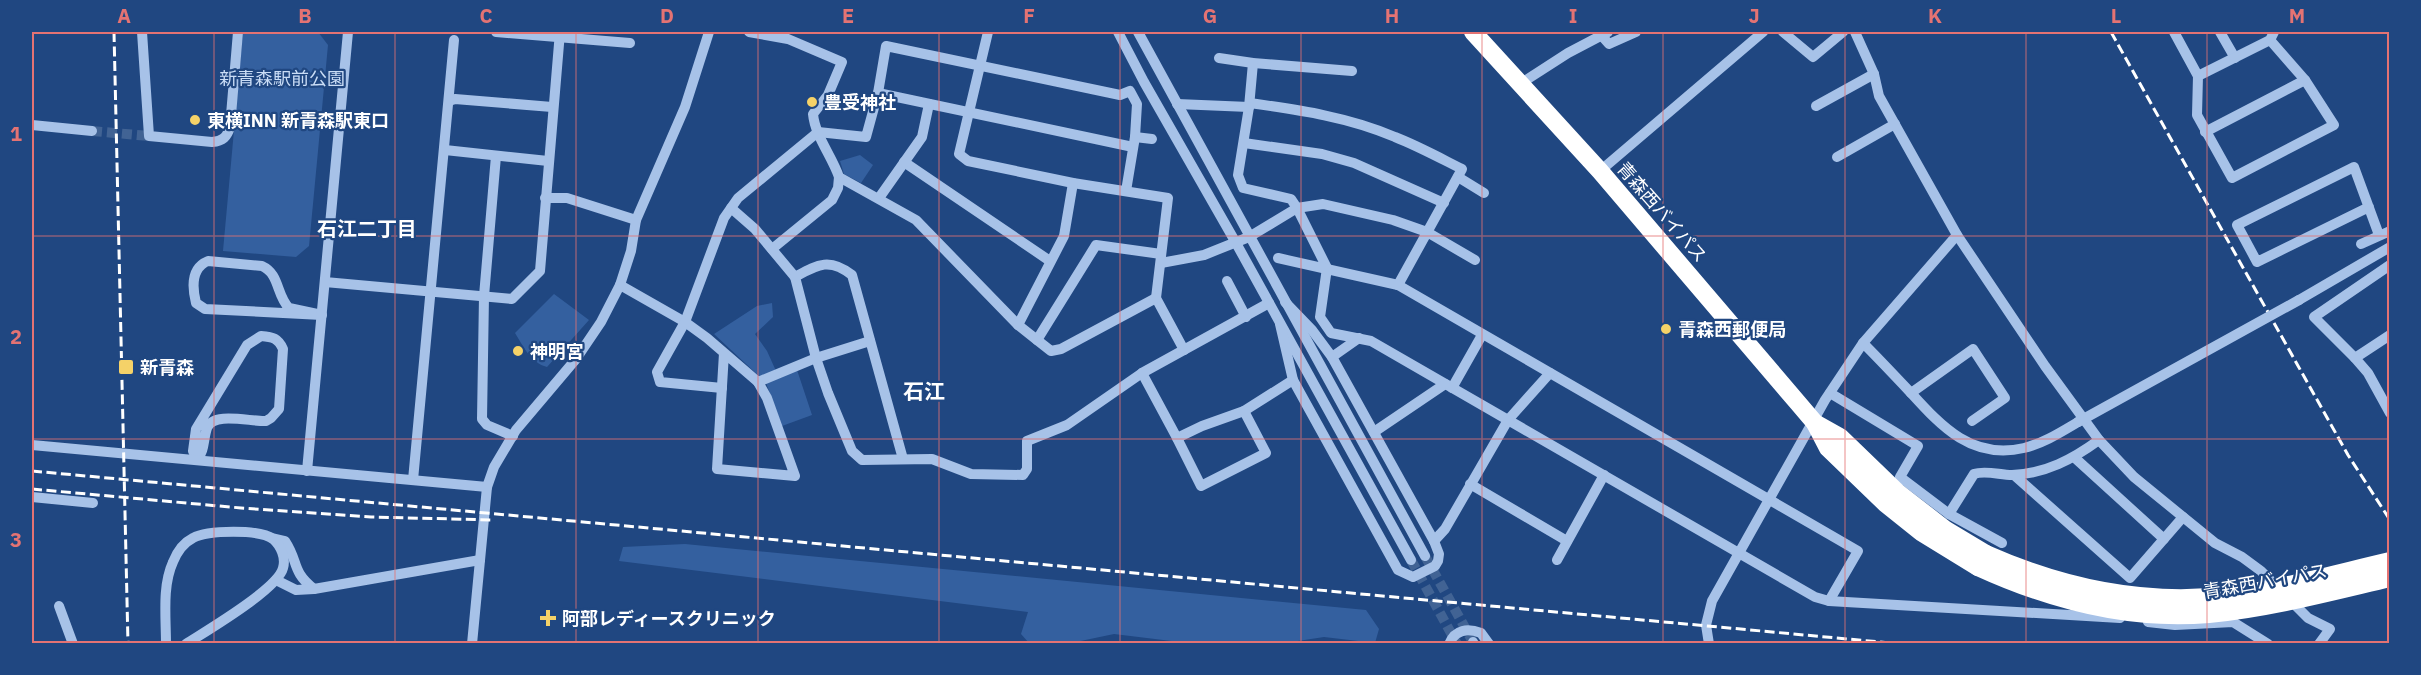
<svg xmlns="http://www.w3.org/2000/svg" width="2421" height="675" font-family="'IBM Plex Sans','Noto Sans JP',sans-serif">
	<rect width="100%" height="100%" fill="#204781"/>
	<!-- green -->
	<g fill="#34609f">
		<polygon points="243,32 318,32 328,45 309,246 296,257 223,251"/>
		<polygon points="860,155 873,165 861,183 844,174 840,161"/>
		<path d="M554 294 589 320 547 367C531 363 523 346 515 333Z"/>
		<polygon points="772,303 773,317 755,334 767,351 776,371 761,378 714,334 757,306"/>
		<polygon points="797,370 812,415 782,426 766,383"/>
		<polygon points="685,544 1366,610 1379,629 1375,643 1324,637 1278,644 1196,644 1114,634 1071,643 1029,643 1021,634 1028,612 619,561 623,547"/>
	</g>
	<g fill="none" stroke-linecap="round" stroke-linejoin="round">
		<!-- minor-tunnel -->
		<g stroke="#416394" stroke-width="10" stroke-dasharray="10 5" stroke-linecap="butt">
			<polyline points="92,131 149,136"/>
			<polyline points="1425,556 1473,642"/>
			<polyline points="1411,560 1457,644"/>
		</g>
		<!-- minor -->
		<g stroke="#a7c2e8" stroke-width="10">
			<path d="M142 32 149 136 212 142C223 141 227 137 230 127L238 32"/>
			<polyline points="496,32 630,43"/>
			<path d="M749 32 788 39 842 62 828 95 813 114C815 136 832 156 839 177L916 220 1018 325 1037 340 1096 245 1161 254"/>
			<polyline points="988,32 959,154 968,161 1073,183 1168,198 1156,298 1184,350"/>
			<polyline points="1118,32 1144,82 1236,243 1411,560"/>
			<polyline points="1138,32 1425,556"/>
			<polyline points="1601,32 1601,35 1609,44 1636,32"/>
			<polyline points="1783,32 1813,57 1843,32"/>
			<polyline points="1855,32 1874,74 1879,96 1957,235 2045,366 2099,440 2134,477 2215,543 2242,557 2261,571 2278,588"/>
			<polyline points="2174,32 2198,76"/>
			<polyline points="2220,32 2235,58"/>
			<polyline points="2270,40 2305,80 2334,125 2232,178 2197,115 2198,76 2270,40 2274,32"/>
			<polyline points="1219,58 1253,63 1352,71"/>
			<polyline points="1253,63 1249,107 1238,175 1243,188 1291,199 1297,208 1327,268 1320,317 1331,333 1371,341 1815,597 1829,601 2120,618"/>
			<polyline points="1520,84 1568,53 1608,32"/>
			<polyline points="878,93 1133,147"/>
			<polyline points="449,101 455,99 552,107"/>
			<path d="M1250 103C1299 110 1349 117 1395 137 1418 146 1440 158 1462 169L1398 285"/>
			<polyline points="1177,104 1249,107"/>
			<polyline points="1816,106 1874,74"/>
			<polyline points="32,125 92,131"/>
			<polyline points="2205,132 2305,80"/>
			<polyline points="1135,137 1152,139"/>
			<polyline points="1244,143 1322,154 1354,163 1444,203"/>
			<polyline points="445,150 548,161"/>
			<polyline points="496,156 484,296 482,419 487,425 513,436"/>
			<polyline points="1837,157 1895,124"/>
			<polyline points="904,162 1050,261"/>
			<polyline points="1600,171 1763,32"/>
			<polyline points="1458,177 1484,193"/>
			<polyline points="545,198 567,198 636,220"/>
			<polyline points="879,198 922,137 929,104"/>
			<polyline points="2369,207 2257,262 2237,225 2354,167 2379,235"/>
			<polyline points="731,208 755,229 795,277 816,358 828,393 852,451 862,460 932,459 971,474 1023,475 1027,469 1027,441 1067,425 1142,373 1269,303"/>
			<polyline points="2361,244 2390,231"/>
			<polyline points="772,249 832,200 838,188 839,177"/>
			<polyline points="1278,258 1398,285 1858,551 1829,601"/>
			<path d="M208 261 262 266C280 274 276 295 289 308L322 315 205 309 196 303C192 287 191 268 208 261Z"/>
			<polyline points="1161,263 1204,255 1249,237 1297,208 1323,204 1393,220 1427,232 1475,260"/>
			<path d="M795 277C817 265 829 257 852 275L903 459"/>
			<polyline points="1227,281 1246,317"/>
			<polyline points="325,282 512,299 540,271 560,32"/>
			<polyline points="620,285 685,322 707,338 758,382 767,398 795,476 717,469 724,353"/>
			<polyline points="2299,300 2390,247"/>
			<polyline points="1280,324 1293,380 1398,570 1413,577 1435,566 1438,561 1439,554 1434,541 1332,357 1312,330 1285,302"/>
			<polyline points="1018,325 1064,236 1073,183"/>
			<polyline points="2390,335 2355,358 2368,373 2390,413"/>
			<path d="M261 336C273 337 278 338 283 349L279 409 271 418 266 421C251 422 213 411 207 428 203 440 205 450 197 460L193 451 196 429 247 345Z"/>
			<polyline points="1037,340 1051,351 1061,349 1156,298"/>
			<path d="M1863 343C1879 359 1895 376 1911 393 1942 427 1972 460 2024 448 2044 443 2061 432 2078 422"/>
			<polyline points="1332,357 1359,338"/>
			<polyline points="2355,358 2314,317 2390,265"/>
			<polyline points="1142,373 1177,438 1202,426 1244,411 1293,380"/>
			<polyline points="758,382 816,358 870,341"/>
			<polyline points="722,388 660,382 657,372 685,322 724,218 738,198 818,132 866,137 878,93 886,46 1120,95 1130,91 1137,104 1135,137 1126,191"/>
			<polyline points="1452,388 1482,335"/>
			<polyline points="1830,393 1918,446 1900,477 1949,514 2002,543"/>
			<polyline points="1911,393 1973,349 2005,398 1972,421"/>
			<polyline points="1374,432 1445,384"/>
			<polyline points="1177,438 1201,486 1266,453 1244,411"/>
			<polyline points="32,445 487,487"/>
			<polyline points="2075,458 2164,539"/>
			<polyline points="307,471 348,32"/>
			<polyline points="2014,475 2130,578 2183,517"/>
			<polyline points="413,480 454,40"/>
			<polyline points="1470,484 1567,541"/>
			<polyline points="32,497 93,503"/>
			<path d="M1949 514 1974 474C1985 470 2000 475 2012 475 2045 474 2073 459 2099 440"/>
			<path d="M272 538 285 541C299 562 291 571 314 589"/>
			<polyline points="1434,541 1445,529 1508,420 1550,373"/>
			<polyline points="1557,560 1604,475"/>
			<polyline points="276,580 296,590 314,589 480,560"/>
			<polyline points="2289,599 2308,618 2330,629 2319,644"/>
			<polyline points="59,606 73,644"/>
			<polyline points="2148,622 2175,625 2233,622 2268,644"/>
			<polyline points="1473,642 1474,644"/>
			<path d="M166 644C166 617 162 586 173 562 177 552 183 543 193 538 207 530 260 529 273 539 281 546 286 558 283 568 278 589 206 631 186 644"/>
			<polyline points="472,644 487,487 494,467 516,430 576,359 601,322 620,285 631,251 636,220 685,107 709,32"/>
			<path d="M1449 644C1455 629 1468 628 1481 633L1489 644"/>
			<polyline points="1709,644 1706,625 1712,601 1825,400 1863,343 1957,235"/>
		</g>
		<!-- highway -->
		<g stroke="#fff" stroke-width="18">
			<polyline points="1473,32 1600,171 1798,403 1815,423 1828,448 1886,504 1921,532 1978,567"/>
			<polyline points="1815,423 1840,437 1897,492 1946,530 1986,554"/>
		</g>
		<!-- rail -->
		<g stroke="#fff" stroke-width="3" stroke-dasharray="10 4.5" stroke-linecap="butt">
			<polyline points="114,32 128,644"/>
			<polyline points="2111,32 2348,455 2390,520"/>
			<polyline points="32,471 1902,644"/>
			<polyline points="32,489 241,508 371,517 494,520"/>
		</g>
		<!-- minor-bridge -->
		<polyline stroke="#a7c2e8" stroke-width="10" points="2078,422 2299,300"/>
		<!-- highway-bridge -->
		<g stroke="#fff" stroke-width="18">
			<path d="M1986 554C2065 589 2146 606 2232 595 2285 588 2338 573 2390 561"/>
			<path d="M1978 567C2050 600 2129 621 2209 614 2270 608 2330 592 2390 578"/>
		</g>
	</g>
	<!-- grid -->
	<path fill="none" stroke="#e47373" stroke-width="1.5" stroke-opacity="0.55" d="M214 32V644M395 32V644M576 32V644M758 32V644M939 32V644M1120 32V644M1301 32V644M1482 32V644M1663 32V644M1845 32V644M2026 32V644M2207 32V644M32 236H2390M32 439H2390"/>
	<!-- markers -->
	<g fill="#f5d268" stroke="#204781" stroke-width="2">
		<circle cx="812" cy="102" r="6"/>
		<circle cx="195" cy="120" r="6"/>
		<circle cx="1666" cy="329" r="6"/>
		<circle cx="518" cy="351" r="6"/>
		<rect x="118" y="359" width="16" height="16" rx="3"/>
		<path d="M545 609h6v6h6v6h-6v6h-6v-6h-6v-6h6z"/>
	</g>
	<g text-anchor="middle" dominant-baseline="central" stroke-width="4.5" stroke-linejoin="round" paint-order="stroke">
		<!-- park labels -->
		<g font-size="18" fill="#caddf6" stroke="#204781">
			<text x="282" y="78">新青森駅前公園</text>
		</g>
		<!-- poi labels -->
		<g font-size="18" font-weight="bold" fill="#fff" stroke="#204781" text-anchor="start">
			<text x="824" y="102">豊受神社</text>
			<text x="207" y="120">東横INN 新青森駅東口</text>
			<text x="1678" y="329">青森西郵便局</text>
			<text x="530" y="351">神明宮</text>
			<text x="140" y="367">新青森</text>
			<text x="562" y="618">阿部レディースクリニック</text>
		</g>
		<!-- street labels -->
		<g font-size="18" fill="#fff" stroke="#204781">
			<text transform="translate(1662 212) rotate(49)">青森西バイパス</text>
			<text transform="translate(2265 581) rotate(-10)">青森西バイパス</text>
		</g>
		<!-- neighbourhood labels -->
		<g font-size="20" font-weight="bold" fill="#fff" stroke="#204781">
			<text x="367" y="228">石江二丁目</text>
		</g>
		<!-- quarter labels -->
		<g font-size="21" font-weight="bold" fill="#fff" stroke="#204781">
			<text x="924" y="391">石江</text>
		</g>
	</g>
	<!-- border -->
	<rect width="2421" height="675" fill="none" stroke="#204781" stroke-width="66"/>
	<rect x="33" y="33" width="2355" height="609" fill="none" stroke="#e47373" stroke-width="2"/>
	<g font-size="20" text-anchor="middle" font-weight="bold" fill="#e47373">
		<text x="124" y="23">A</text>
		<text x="305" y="23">B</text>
		<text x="486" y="23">C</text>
		<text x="667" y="23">D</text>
		<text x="848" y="23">E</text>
		<text x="1029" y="23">F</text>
		<text x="1210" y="23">G</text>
		<text x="1392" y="23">H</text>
		<text x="1573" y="23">I</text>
		<text x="1754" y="23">J</text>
		<text x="1935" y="23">K</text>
		<text x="2116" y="23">L</text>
		<text x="2297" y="23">M</text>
		<text x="16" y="141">1</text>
		<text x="16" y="344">2</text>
		<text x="16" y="547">3</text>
	</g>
</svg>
